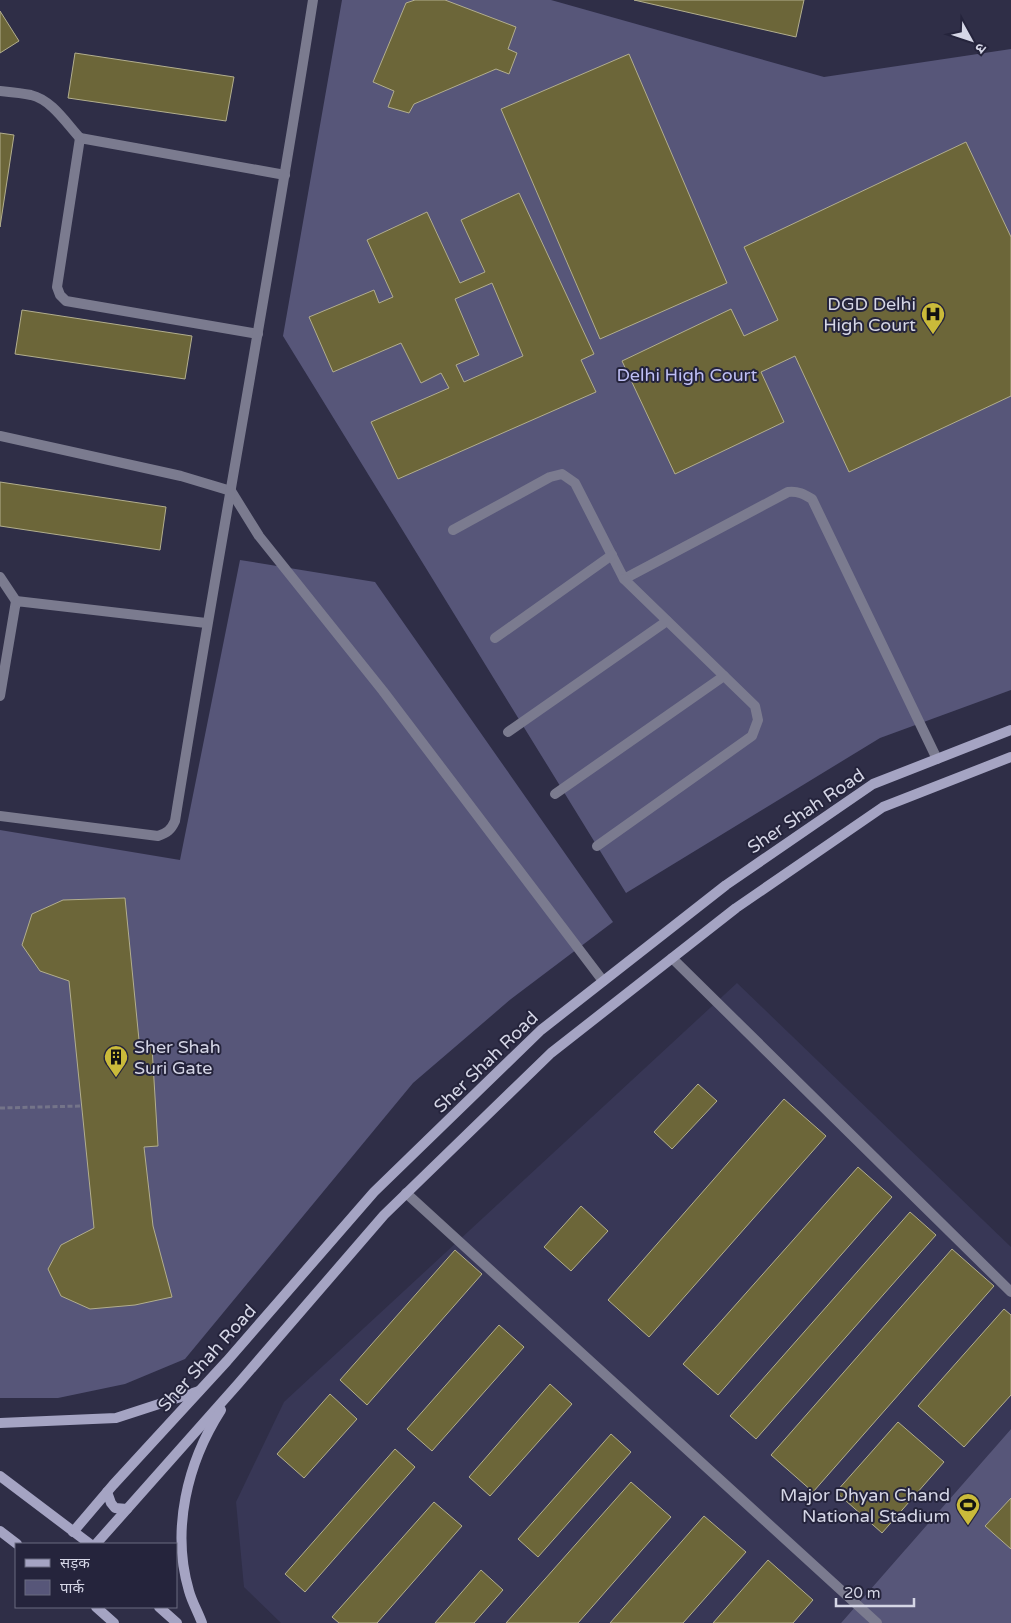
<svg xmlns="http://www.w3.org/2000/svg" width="1011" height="1623" font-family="'Varela Round','Noto Sans Devanagari',sans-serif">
	<rect width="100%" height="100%" fill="#2f2e47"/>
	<!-- built -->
	<polygon fill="#383756" points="737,983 1011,1247 1011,1429 841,1623 281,1623 244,1587 236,1502 284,1402"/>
	<!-- green -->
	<g fill="#575679">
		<polygon points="342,0 551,0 824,77 1011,49 1011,690 880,738 626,893 283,336"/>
		<polygon points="240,560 375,582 613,922 511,999 413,1083 185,1359 125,1384 58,1398 0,1398 0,830 180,860"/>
		<polygon points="1011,1429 1011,1623 841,1623"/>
	</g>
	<!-- building -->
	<g fill="#6c6639" stroke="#b2ae8e" fill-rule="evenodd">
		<polygon points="415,0 445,0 516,27 508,49 517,53 509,74 496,69 414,104 409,113 388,107 394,91 373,82 406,3"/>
		<polygon points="634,0 804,0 796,37"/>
		<polygon points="0,11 19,41 0,53"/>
		<polygon points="75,53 234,77 226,121 68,98"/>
		<polygon points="629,54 727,283 600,339 501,109"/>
		<polygon points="0,133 14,135 0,227"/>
		<polygon points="966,142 1011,237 1011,396 849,472 795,356 761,372 784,422 675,474 622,361 731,309 744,336 778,320 744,247"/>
		<path d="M519 193 594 354 581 360 596 392 398 479 371 422 449 388 441 373 421 383 401 343 333 372 309 317 374 290 379 303 393 297 367 240 427 212 460 283 485 272 461 220ZM492 283 523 356 464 382 456 365 479 355 455 299Z"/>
		<polygon points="22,310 192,336 185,379 15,354"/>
		<polygon points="0,482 166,507 160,550 0,526"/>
		<polygon points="125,898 140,1050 152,1047 158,1146 144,1147 153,1226 172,1297 135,1305 90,1309 61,1296 48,1269 61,1245 94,1228 69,981 40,971 22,945 32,914 63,900"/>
		<polygon points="698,1084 717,1101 672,1149 654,1132"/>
		<polygon points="784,1099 826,1136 649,1337 608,1300"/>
		<polygon points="858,1167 892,1197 718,1395 683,1364"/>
		<polygon points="581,1206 608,1231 571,1271 544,1247"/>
		<polygon points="910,1212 936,1235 756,1439 730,1416"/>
		<polygon points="952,1249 994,1286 813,1492 771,1455"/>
		<polygon points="455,1250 482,1274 367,1405 340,1380"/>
		<polygon points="1004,1309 1011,1315 1011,1395 964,1447 918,1406"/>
		<polygon points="499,1325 524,1347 432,1451 407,1429"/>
		<polygon points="550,1384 572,1404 490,1496 469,1477"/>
		<polygon points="330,1394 357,1419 304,1478 277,1454"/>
		<polygon points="898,1422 944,1462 882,1533 836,1492"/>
		<polygon points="611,1434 631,1452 538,1557 518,1539"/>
		<polygon points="395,1449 415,1467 305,1592 285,1574"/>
		<polygon points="631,1482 671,1517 578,1623 506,1623"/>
		<polygon points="1011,1498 1011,1549 985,1526"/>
		<polygon points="434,1502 462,1526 377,1623 339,1623 332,1617"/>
		<polygon points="704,1516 746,1552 683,1623 610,1623"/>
		<polygon points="768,1560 813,1600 793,1623 713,1623"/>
		<polygon points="481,1570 503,1590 474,1623 435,1623"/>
	</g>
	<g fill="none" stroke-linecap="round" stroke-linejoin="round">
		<!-- path -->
		<polyline stroke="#747489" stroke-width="3" stroke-dasharray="5 2.5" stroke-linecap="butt" points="0,1108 81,1106"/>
		<!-- service -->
		<g stroke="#7b7b8f" stroke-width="10">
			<path d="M453 530 550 477 562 474 575 483 624 579 788 492C798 491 804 494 812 499L937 759"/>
			<polyline points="495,638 612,555"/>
			<polyline points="508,732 667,621"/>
			<polyline points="555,794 724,676"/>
			<polyline points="597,846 752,736 758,720 755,706 624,579"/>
		</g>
		<!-- minor -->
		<g stroke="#7b7b8f" stroke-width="10">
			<path d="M0 91C10 92 21 93 31 95 52 100 66 123 80 138"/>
			<polyline points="258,334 66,301 60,295 57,287 80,138 285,175"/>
			<polyline points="0,436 181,476 231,491 259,536 383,691 603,981"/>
			<polyline points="0,577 16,601"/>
			<polyline points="0,696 16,601 206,623"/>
			<path d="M0 816 158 836C167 833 171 830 175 821 219 547 270 274 313 0"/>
			<polyline points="672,958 1011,1292"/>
			<polyline points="406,1193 877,1623"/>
		</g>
		<!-- secondary -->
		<g stroke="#a5a4c3" stroke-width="10">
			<polyline points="0,1423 116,1418 199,1391"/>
			<polyline points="0,1476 90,1544"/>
			<polyline points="107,1492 111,1503 115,1508 127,1509"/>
			<polyline points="0,1531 17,1544"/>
			<polyline points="73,1532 113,1485 227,1361 374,1192 541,1030 726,885 873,784 1011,730"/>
			<polyline points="96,1544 238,1384 384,1215 551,1053 736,908 883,807 1011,757"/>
			<polyline points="96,1607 114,1623"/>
			<polyline points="159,1607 177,1623"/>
			<path d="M202 1623C198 1612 192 1602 189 1591 171 1530 187 1463 221 1410"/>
		</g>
	</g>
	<!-- icons -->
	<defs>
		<g id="hospital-pin" transform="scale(1.25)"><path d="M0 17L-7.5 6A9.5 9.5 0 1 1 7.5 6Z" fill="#caba3a" stroke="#25243c"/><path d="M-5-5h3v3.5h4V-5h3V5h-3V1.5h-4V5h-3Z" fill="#111"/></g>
		<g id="building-pin" transform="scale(1.25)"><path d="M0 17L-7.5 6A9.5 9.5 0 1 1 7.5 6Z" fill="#caba3a" stroke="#25243c"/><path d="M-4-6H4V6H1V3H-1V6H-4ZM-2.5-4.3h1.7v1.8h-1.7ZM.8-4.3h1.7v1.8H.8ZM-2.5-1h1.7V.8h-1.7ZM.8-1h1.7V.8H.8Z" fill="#111"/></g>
		<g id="stadium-pin" transform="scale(1.25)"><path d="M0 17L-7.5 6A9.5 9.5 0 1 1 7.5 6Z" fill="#caba3a" stroke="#25243c"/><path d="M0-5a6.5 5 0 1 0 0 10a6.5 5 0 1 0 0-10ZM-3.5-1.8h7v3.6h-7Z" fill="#111"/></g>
	</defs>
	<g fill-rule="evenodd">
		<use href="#hospital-pin" x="933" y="314"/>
		<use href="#building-pin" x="116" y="1057"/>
		<use href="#stadium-pin" x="968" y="1505"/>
	</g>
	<g text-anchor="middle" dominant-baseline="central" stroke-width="4" stroke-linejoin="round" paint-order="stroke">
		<!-- poi labels -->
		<g font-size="18" fill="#d5d6e6" stroke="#25243c" text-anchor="end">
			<text x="916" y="304">DGD Delhi<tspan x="916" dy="21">High Court</tspan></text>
			<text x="134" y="1047" text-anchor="start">Sher Shah<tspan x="134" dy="21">Suri Gate</tspan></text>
			<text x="950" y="1495">Major Dhyan Chand<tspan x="950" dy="21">National Stadium</tspan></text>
		</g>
		<!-- park labels -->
		<g font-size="18" fill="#bfbff5" stroke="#25243c">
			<text x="687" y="375">Delhi High Court</text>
		</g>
		<!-- street labels -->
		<g font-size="18" fill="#d5d6e6" stroke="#25243c">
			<text transform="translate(806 811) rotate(-34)">Sher Shah Road</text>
			<text transform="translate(486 1062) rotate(-44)">Sher Shah Road</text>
			<text transform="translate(207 1358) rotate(-48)">Sher Shah Road</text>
		</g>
	</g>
	<!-- legend -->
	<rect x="15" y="1543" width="162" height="65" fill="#25243c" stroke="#6b6b80"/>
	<rect x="25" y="1559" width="25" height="8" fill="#a5a4c3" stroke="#6b6b80"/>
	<text x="60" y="1568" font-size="15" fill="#d5d6e6">सड़क</text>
	<rect x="25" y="1580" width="25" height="15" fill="#575679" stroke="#6b6b80"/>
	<text x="60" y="1593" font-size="15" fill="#d5d6e6">पार्क</text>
	<!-- north arrow -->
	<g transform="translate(971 40) rotate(130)" stroke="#25243c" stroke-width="4" paint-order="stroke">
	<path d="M0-4L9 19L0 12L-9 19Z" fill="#d5d6e6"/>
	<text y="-8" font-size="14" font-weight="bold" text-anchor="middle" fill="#d5d6e6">उ</text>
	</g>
	<!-- scale -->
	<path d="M836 1598v8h78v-8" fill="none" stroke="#d5d6e6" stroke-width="2.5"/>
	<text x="844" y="1598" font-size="15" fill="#d5d6e6" stroke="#25243c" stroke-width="4" paint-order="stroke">20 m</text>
</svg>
